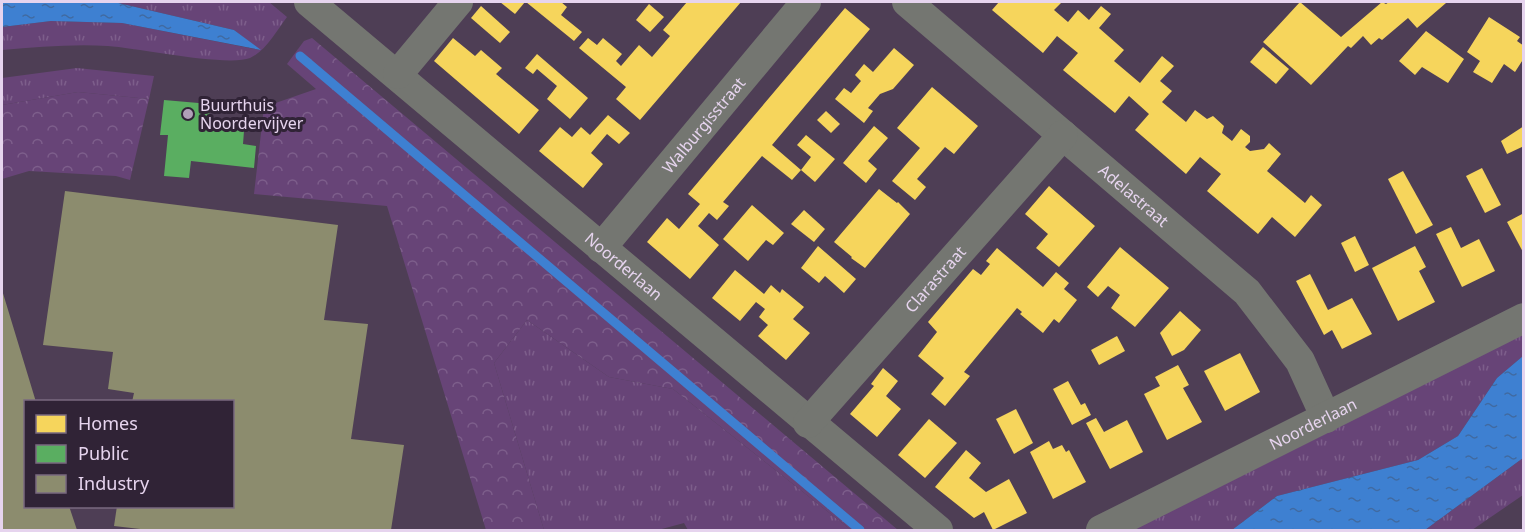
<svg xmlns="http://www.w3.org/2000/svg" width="1525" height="532" font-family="'Noto Sans',sans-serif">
	<defs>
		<pattern id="grass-tufts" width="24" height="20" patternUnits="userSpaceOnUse" patternTransform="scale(1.5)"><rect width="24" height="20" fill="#674477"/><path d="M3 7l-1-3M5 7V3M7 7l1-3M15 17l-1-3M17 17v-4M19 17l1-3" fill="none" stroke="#7d5e8b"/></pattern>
		<pattern id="forest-crowns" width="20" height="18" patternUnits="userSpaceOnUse" patternTransform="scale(1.5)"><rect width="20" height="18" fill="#674477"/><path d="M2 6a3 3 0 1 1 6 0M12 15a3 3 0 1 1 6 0" fill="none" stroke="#7d5e8b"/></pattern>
		<pattern id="water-ripples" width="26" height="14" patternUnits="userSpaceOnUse" patternTransform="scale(1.5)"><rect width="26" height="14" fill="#3e80d1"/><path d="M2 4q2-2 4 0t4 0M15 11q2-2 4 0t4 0" fill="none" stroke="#406aa1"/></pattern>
	</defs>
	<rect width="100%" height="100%" fill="#4e3e55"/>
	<!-- grass -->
	<g fill="url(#grass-tufts)">
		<path d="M114 2H269L287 17C277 30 266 51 250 58 227 67 138 48 108 46 72 44 37 47 2 50V27L51 21 122 23 260 50 234 30Z"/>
		<polygon points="77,68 154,76 149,99 78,92 2,105 2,78"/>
		<polygon points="527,320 609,377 673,389 851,530 688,530 684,523 658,530 544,530 494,363"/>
		<polygon points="1523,326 1523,356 1497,378 1458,436 1418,460 1277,496 1232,530 1130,530"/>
		<polygon points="1523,458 1523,495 1472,530 1425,530"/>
	</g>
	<!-- forest -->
	<g fill="url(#forest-crowns)">
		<polygon points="312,38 898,530 851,530 673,389 609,377 527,320 494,363 544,530 486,530 387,206 254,194 264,107 316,89 287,64 304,41"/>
		<polygon points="78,92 149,99 130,180 116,176 29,171 2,179 2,105"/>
	</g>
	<!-- water -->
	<g fill="url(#water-ripples)">
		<polygon points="2,2 114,2 234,30 261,50 122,23 51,21 2,27"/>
		<polygon points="1523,356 1523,458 1425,530 1232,530 1277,496 1418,460 1458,436 1497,378"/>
	</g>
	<!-- homes -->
	<g fill="#f6d55c">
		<polygon points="500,2 525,2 515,14"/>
		<polygon points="526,2 561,2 567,7 561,15 582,32 574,41"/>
		<polygon points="687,2 741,2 640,120 616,99 626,87 579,48 588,38 597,45 603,38 622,54 616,61 621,66 639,45 652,57 670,36 663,30"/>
		<polygon points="999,2 1062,2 1054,10 1068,22 1078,10 1089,20 1101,6 1111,14 1099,28 1124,50 1114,61 1140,83 1162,56 1174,66 1160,81 1172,91 1162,102 1186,122 1195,110 1207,119 1213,116 1224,126 1222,133 1232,141 1241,129 1250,136 1250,142 1245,147 1250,151 1264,149 1269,143 1281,154 1267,171 1305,203 1311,195 1322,205 1295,237 1272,217 1258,234 1207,191 1221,174 1200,157 1186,174 1135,130 1149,114 1129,96 1115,113 1063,70 1078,53 1057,36 1043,53 992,10"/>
		<polygon points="1300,2 1341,37 1382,2 1386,4 1389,2 1446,3 1417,28 1408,18 1382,40 1379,38 1371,45 1363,36 1351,48 1348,46 1311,85 1263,42"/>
		<polygon points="649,4 664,17 650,32 636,20"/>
		<polygon points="481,6 510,32 500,43 471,18"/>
		<polygon points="845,8 870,29 772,145 801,170 792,180 762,156 723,202 729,206 717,220 709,213 698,226 719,245 690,279 647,242 667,218 679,229 700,204 688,194"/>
		<polygon points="1489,17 1520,37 1517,41 1524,46 1524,58 1515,72 1504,64 1492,83 1473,72 1480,61 1467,52"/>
		<polygon points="1426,31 1464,59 1448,83 1422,67 1415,75 1399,61"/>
		<polygon points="453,38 475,56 481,50 502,68 496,74 539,110 519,134 434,61"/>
		<polygon points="1263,47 1289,69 1276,84 1250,62"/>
		<polygon points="894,48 914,65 893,89 880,94 868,108 873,111 864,123 835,99 844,88 851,93 861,81 855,75 864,64 873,72"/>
		<polygon points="537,54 588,98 570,119 547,99 557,86 537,69 533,74 525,68"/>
		<polygon points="932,87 978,126 954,154 945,147 917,179 926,187 915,200 892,181 920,148 897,128"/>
		<polygon points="826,111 840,124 831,133 817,120"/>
		<polygon points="608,115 630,133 619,144 607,134 591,153 603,164 583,188 539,151 560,127 572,137 581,127 590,135"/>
		<polygon points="874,126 888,138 868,161 877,169 866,183 843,163"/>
		<polygon points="1524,126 1524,146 1507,154 1501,141"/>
		<polygon points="806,135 835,159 815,182 801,170 811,157 797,145"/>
		<polygon points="1482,168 1501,205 1485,213 1466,176"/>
		<polygon points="1403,171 1433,225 1416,234 1388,179"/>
		<polygon points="1049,186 1095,226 1059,267 1036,248 1048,234 1025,214"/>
		<polygon points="879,189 897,203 898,202 910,214 865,268 851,258 852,257 834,242"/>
		<polygon points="752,205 784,233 773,245 766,240 748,261 723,239"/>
		<polygon points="804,210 825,229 814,242 791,224"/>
		<polygon points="1524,213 1524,254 1507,222"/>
		<polygon points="1451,227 1461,248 1479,239 1495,271 1462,287 1436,234"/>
		<polygon points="1355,236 1369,265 1355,272 1341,243"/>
		<polygon points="818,246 856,279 844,293 825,276 819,283 801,268"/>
		<polygon points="1415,246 1426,267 1419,271 1435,302 1398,321 1372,268"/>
		<polygon points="1120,247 1169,288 1135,327 1111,308 1120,295 1108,286 1098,297 1087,287"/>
		<polygon points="997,248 1043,287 1056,272 1069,283 1064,289 1077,300 1059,323 1054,319 1043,333 1020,314 1022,312 1017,308 964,372 970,376 945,406 931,394 944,378 918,356 937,332 928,322 973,269 981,275 990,264 986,261"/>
		<polygon points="735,270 764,294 771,285 780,293 782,289 804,307 793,319 810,333 786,360 758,336 768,325 759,317 765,309 756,302 740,321 712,298"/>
		<polygon points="1310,274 1328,310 1352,298 1372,334 1342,349 1332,330 1324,335 1296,281"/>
		<polygon points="1180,311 1201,330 1184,350 1172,356 1160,333"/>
		<polygon points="1117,336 1125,351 1099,365 1091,350"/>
		<polygon points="1240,353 1260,392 1225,411 1204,371"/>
		<polygon points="1178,365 1189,385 1183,388 1202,422 1167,440 1144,394 1160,386 1155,377"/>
		<polygon points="883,368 898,381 886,396 901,409 877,437 850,414 874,386 871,384"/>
		<polygon points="1068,381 1081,405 1085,403 1091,415 1072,425 1053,389"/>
		<polygon points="1016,409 1033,443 1014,454 996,419"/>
		<polygon points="1096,418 1104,432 1127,420 1143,452 1110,469 1086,423"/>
		<polygon points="929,419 957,443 925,478 898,455"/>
		<polygon points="1049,441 1053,449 1062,445 1066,452 1069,450 1086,482 1053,499 1030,452"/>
		<polygon points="966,450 981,463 969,478 986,492 1009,479 1027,513 993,530 984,512 974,518 935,487"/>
	</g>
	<!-- public -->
	<polygon fill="#5aae61" points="164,100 210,104 208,128 244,131 243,144 256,146 254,168 191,161 189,178 164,176 168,135 160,135"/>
	<!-- industry -->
	<g fill="#8c8c6e">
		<polygon points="65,191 338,225 324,320 368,324 351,439 404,445 391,530 149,530 114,526 117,506 232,506 232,402 132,402 134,393 108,389 113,352 43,345"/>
		<polygon points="2,290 36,402 26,402 26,506 69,506 77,530 2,530"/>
	</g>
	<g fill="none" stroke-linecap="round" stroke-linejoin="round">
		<!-- stream -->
		<polyline stroke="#3e80d1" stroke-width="9" points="300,56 860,530"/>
		<!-- street -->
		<g stroke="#747671" stroke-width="30">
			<path id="s1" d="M309 2 938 530"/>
			<path id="s2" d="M907 2 1247 292 1300 361 1326 418"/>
			<polyline points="398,74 458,2"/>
			<path id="s3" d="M601 248 806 2"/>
			<path id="s4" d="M808 423 1063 135"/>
			<path id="s5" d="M1101 530 1524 318"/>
		</g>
	</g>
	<!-- markers -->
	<circle fill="#b1a0b8" stroke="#302336" stroke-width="2" cx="188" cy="114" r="6"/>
	<g text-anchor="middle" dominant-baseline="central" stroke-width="6" stroke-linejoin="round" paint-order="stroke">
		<!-- poi labels -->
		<g font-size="16" fill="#e6d4ee" stroke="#302336" text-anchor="start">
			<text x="200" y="105">Buurthuis<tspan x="200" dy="18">Noordervijver</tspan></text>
		</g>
		<!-- street labels -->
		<g font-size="16" fill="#e6d4ee" stroke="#302336">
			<text stroke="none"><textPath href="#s3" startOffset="160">Walburgisstraat</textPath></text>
			<text stroke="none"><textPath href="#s2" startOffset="298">Adelastraat</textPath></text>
			<text stroke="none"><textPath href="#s1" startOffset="411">Noorderlaan</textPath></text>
			<text stroke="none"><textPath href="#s4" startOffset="192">Clarastraat</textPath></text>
			<text stroke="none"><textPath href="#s5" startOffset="237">Noorderlaan</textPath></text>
		</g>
	</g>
	<!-- border -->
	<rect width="1525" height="532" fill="none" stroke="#e6d4ee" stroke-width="6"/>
	<!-- legend -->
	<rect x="24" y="400" width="210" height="108" fill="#302336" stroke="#796a80" stroke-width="1.5"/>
	<rect x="36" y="415" width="30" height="18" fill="#f6d55c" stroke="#796a80" stroke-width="1.5"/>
	<text x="78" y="430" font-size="18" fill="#e6d4ee">Homes</text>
	<rect x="36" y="445" width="30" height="18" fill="#5aae61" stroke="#796a80" stroke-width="1.5"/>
	<text x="78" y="460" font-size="18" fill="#e6d4ee">Public</text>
	<rect x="36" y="475" width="30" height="18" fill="#8c8c6e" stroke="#796a80" stroke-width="1.5"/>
	<text x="78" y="490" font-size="18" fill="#e6d4ee">Industry</text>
</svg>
